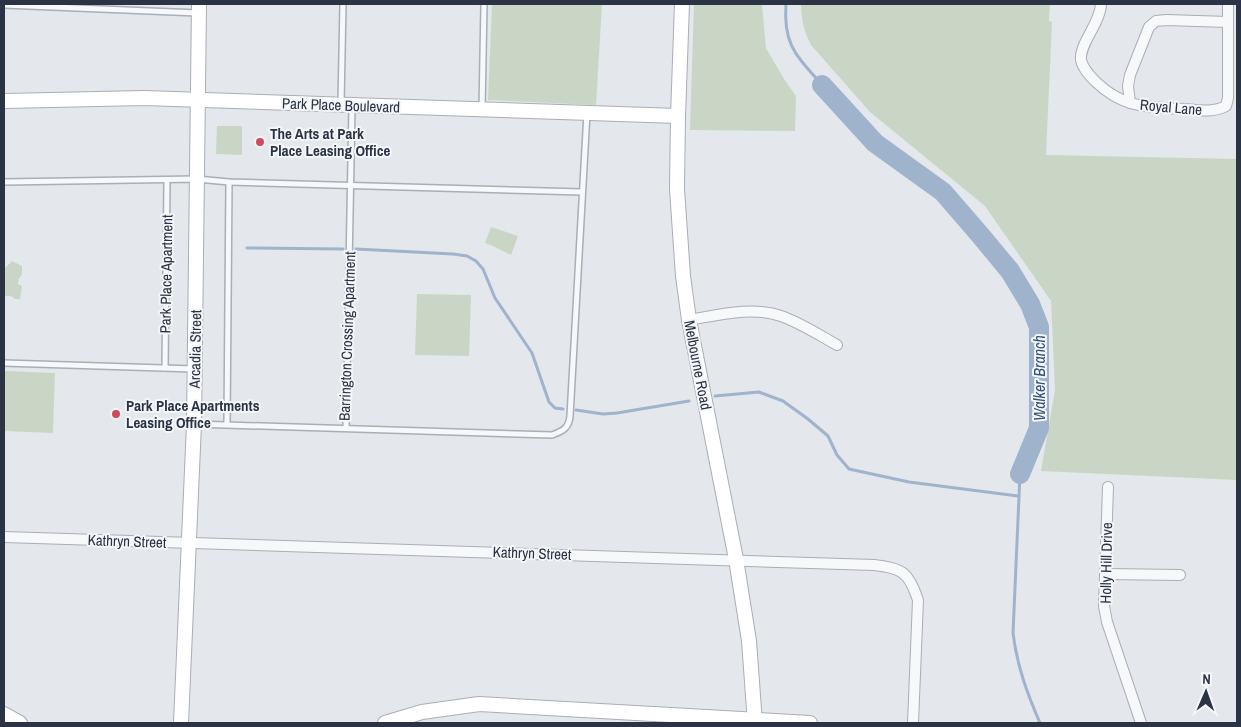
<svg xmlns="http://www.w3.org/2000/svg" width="1241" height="727" font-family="'Archivo Narrow',sans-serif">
	<rect width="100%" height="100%" fill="#e4e7ec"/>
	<!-- green -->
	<g fill="#c9d6c5">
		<polygon points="492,4 602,4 596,105 488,100"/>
		<polygon points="694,4 762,4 766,48 784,79 796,96 795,131 690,130"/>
		<path d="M801 4H1050L1049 21 1052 22 1046 155 1237 159V480L1041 471 1055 390 1051 301 985 206 870 112 811 45C804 32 801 19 801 4Z"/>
		<polygon points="217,126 242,126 242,155 216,154"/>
		<path d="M491 227 518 236 511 255C502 251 495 246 485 243Z"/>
		<polygon points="12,261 22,266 22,275 19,278 18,284 22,286 20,299 15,299 11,296 4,296 4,269"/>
		<polygon points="417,294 471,295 469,356 415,355"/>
		<polygon points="4,371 55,373 53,433 4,431"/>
	</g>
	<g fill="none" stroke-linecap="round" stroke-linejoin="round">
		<!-- stream -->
		<g stroke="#9fb4cc" stroke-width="3">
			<path d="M786 4C783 45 796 55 822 85"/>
			<polyline points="247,248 343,249"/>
			<polyline points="356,249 453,254 467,256 476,261 483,269 495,298 532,353 549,402 555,408 563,409"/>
			<polyline points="715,396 759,392 783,401 808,419 828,436 837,455 849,469 909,482 1018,496"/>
			<polyline points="576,410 603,414 617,413 689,401"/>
			<path d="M1020 474 1013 633C1017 666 1027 693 1040 723"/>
		</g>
		<!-- river -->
		<polyline stroke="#9fb4cc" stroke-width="20" points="822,85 875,143 943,192 981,236 1010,271 1030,304 1039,327 1039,428 1020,474"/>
		<!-- lane casing -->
		<g stroke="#a9aeb7" stroke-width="8">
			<g id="lane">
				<polyline points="4,5 198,13"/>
				<polyline points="341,103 343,4"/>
				<polyline points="482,109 484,4"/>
				<polyline points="4,182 197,179 229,182 582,192"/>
				<polyline points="4,363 194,369"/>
				<polyline points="165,368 167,180"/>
				<path d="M195 424 552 435C563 431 569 428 570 416L587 113"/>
				<polyline points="227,424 229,182"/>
				<polyline points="346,428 352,106"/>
			</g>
		</g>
		<!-- street casing -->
		<g stroke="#a9aeb7" stroke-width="12">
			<g id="street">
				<path d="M1101 4C1100 24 1079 44 1081 60 1083 69 1090 76 1096 82 1124 109 1149 107 1185 109 1198 110 1213 113 1226 106L1228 98V4"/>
				<polyline points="1130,103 1128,86 1130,75 1149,27 1156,21 1166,20 1228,22"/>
				<path d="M689 320C719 315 752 306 781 316 801 323 819 335 837 345"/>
				<polyline points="1108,487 1104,606 1107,622 1141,723"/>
				<path d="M4 537 874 565C903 568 909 573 918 600L913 723"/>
				<polyline points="1106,574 1180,575"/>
			</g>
		</g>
		<!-- secondary casing -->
		<g stroke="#a9aeb7" stroke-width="16">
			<g id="secondary">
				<polyline points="682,4 678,116 677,189 683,276 689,320 736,559 749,641 755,723"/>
				<polyline points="4,101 144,98 678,116"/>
				<polyline points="4,714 20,723"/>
				<polyline points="181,723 194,424 199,4"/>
				<polyline points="385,723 422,712 479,704 810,723"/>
			</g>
		</g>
		<!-- lane -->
		<use href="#lane" stroke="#f7f8fa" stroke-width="5"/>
		<!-- street -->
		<use href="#street" stroke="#f7f8fa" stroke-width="10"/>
		<!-- secondary -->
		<use href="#secondary" stroke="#fff" stroke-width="14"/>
	</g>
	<!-- markers -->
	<g fill="#d1495b" stroke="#f4f6f9" stroke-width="2">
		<circle cx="260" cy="142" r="5"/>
		<circle cx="116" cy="414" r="5"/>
	</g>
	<g text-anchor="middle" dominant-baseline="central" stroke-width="4" stroke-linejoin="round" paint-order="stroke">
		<!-- street labels -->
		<g font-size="15" fill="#2b3445" stroke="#f4f6f9">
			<text transform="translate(341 105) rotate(2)">Park Place Boulevard</text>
			<text transform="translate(1171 107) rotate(5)">Royal Lane</text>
			<text transform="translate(166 274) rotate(-89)">Park Place Apartment</text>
			<text transform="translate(347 336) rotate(-88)">Barrington Crossing Apartment</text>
			<text transform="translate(195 349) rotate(-89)">Arcadia Street</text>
			<text transform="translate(698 365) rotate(79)">Melbourne Road</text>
			<text transform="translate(127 541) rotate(2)">Kathryn Street</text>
			<text transform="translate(532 553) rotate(2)">Kathryn Street</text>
			<text transform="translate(1106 563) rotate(-89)">Holly Hill Drive</text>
		</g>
		<!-- poi labels -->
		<g font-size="15" font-weight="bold" fill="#2b3445" stroke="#f4f6f9" text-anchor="start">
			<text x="270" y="133">The Arts at Park<tspan x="270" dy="17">Place Leasing Office</tspan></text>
			<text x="126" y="405">Park Place Apartments<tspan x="126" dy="17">Leasing Office</tspan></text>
		</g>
		<!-- water labels -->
		<g font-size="16" font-style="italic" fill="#34527a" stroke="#f4f6f9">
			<text transform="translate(1039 378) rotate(-90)">Walker Branch</text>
		</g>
	</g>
	<!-- border -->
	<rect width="1241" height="727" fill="none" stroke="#2b3445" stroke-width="10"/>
	<!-- north arrow -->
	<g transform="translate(1206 692) rotate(2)" stroke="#f4f6f9" stroke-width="4" paint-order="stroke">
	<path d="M0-4L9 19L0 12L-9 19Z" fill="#2b3445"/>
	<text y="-8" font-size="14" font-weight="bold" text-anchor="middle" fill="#2b3445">N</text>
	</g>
</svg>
